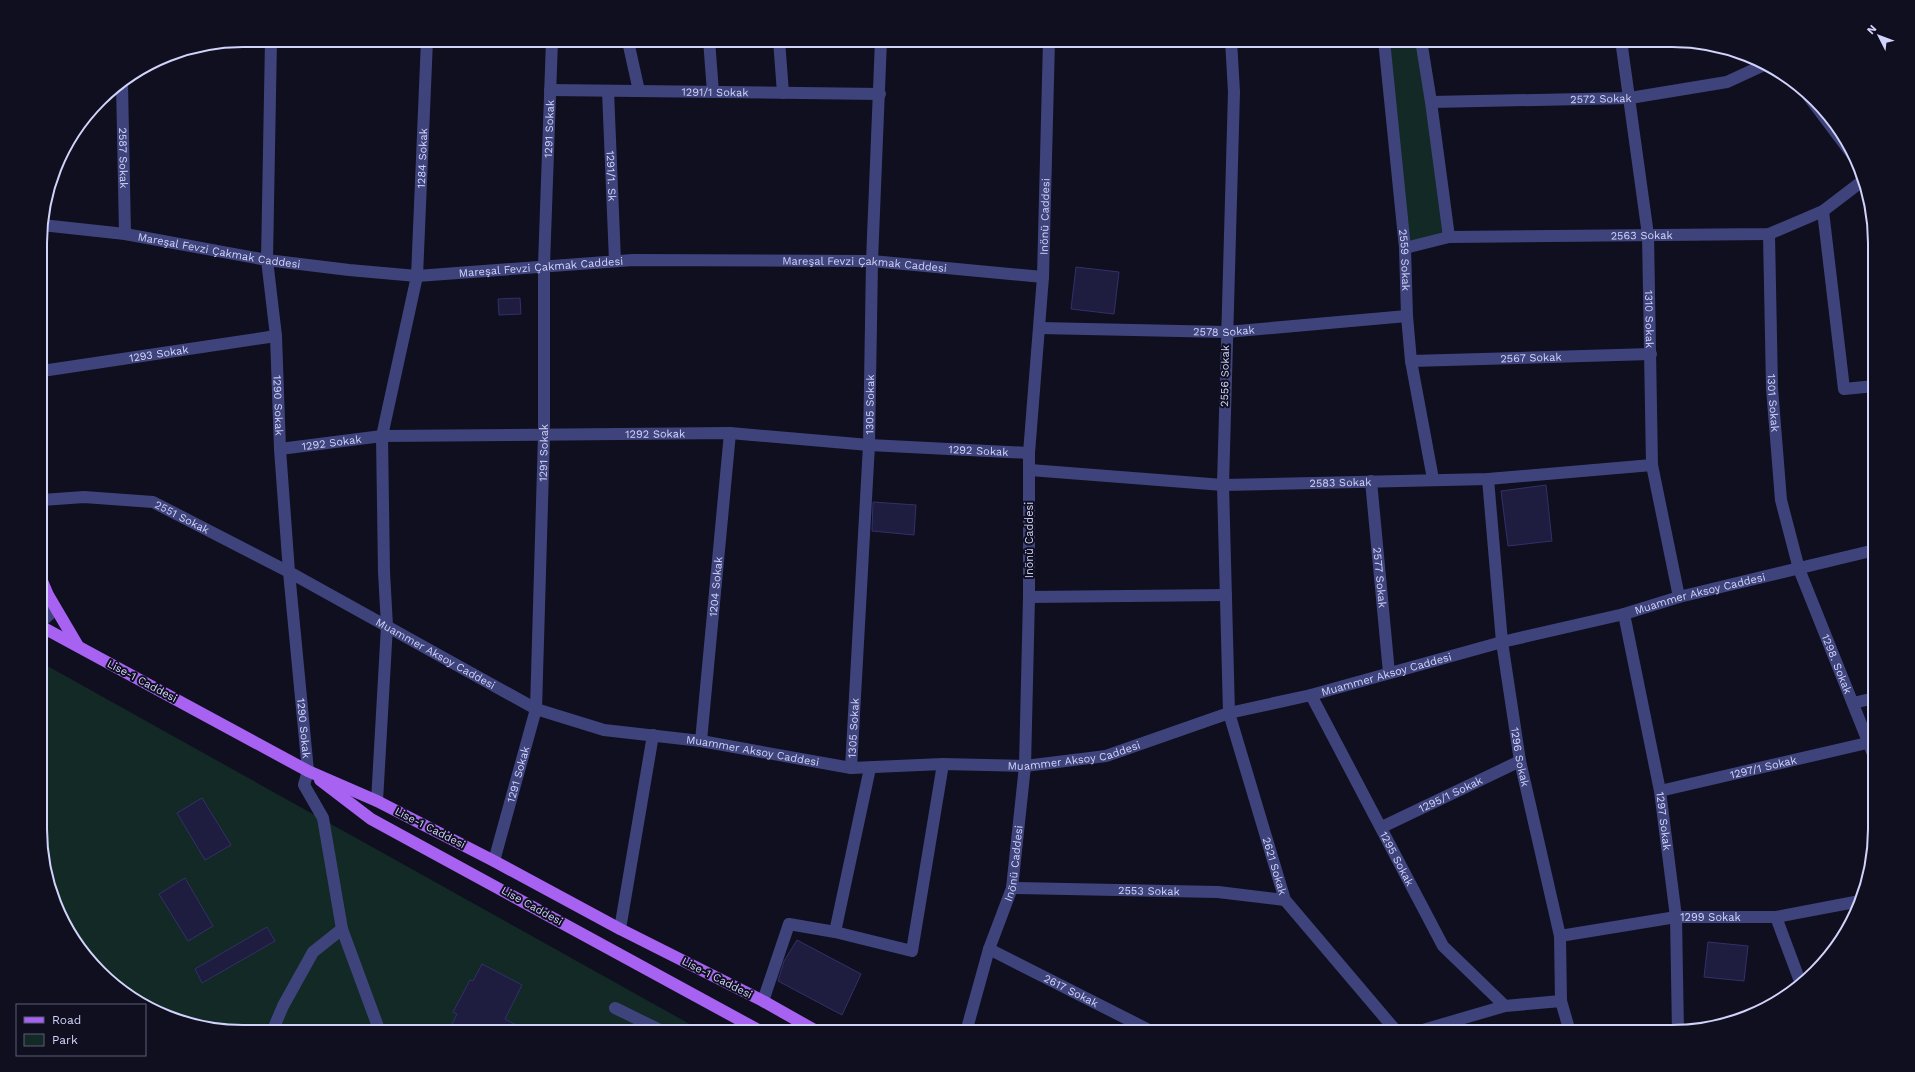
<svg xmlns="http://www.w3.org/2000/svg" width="1915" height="1072" font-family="'Work Sans',sans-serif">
	<rect width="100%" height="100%" fill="#0f0f20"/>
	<!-- green -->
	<g fill="#122925">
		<polygon points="1384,40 1421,40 1449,237 1405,248"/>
		<polygon points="42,663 704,1032 242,1032 190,1025 142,1005 99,973 74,942 51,895 42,856"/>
	</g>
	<!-- building -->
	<g fill="#1e1c3f" stroke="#333069">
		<polygon points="1076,267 1119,272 1114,314 1071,309"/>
		<polygon points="520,298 521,314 499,315 498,299"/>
		<polygon points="1546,485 1552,541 1508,546 1501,491"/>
		<polygon points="873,502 916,505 914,535 872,531"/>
		<polygon points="202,798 231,845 205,860 177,813"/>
		<polygon points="185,878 213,926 188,941 159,894"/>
		<polygon points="267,927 275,941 202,983 195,969"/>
		<polygon points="797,940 861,974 842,1015 778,981 784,961"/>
		<polygon points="1708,942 1748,946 1744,981 1704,977"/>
		<polygon points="482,964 522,985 505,1019 529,1032 448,1032 457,1014 453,1012 470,980 473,981"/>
	</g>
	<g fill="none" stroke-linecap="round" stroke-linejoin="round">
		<!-- minor -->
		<g stroke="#3e447b" stroke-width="12">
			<path id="s1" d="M271 40 267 260 276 336 280 449 289 572 308 771 304 785 323 818 342 929 380 1032"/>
			<polyline points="629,40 629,46 639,91"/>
			<polyline points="709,40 713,92"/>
			<polyline points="779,40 783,93"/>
			<path id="s2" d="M1231 40 1234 92 1223 485 1229 713 1285 900 1397 1032"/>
			<path id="s3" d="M1384 40 1405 248 1407 316 1411 361 1433 479"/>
			<polyline points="1421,40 1431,102 1449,237"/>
			<path id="s4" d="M1621 40 1648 235 1652 465 1679 597"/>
			<path id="s5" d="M122 83 125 234"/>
			<polyline points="1803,89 1854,157"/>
			<path id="s6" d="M550 90 880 94"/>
			<path id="s7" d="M608 91 615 261"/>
			<path id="s8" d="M1431 102 1630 98 1727 82 1766 64"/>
			<polyline points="1823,211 1844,389 1875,386"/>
			<path id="s9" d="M42 225 125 234 267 260 349 270 417 276 633 260 872 261 1043 277"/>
			<path id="s10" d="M1769 234 1772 388 1781 500 1799 569 1875 759"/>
			<path id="s11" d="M1405 248 1449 237 1769 234 1823 211 1865 179"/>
			<path id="s12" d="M1040 328 1226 332 1407 316"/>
			<path id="s13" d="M1411 361 1651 354"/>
			<path id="s14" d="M42 371 276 336"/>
			<path id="s15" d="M280 449 382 436 730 433 869 445 1029 453"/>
			<path id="s16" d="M1030 470 1223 485 1488 479 1652 465"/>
			<path id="s17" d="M1488 479 1502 642 1520 761 1560 936 1561 1001 1570 1032"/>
			<path id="s18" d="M1371 481 1389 673"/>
			<path id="s19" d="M42 500 84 497 153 502 289 572 536 709 604 730 701 741 851 768 943 764 1025 766 1106 756 1229 713 1311 695 1502 642 1624 614 1679 597 1875 550"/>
			<polyline points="1029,597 1226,595"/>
			<path id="s20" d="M1624 614 1660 791 1676 917 1678 1032"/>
			<polyline points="42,621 50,614 53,604"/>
			<path id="s21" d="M1311 695 1443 946 1505 1006"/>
			<polyline points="1853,703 1875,698"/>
			<path id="s22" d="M701 741 730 433"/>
			<path id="s23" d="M851 768 869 445 872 261 881 40"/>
			<path id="s24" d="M1660 791 1867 743"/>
			<path id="s25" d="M377 801 387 626 384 572 382 436 417 276 427 40"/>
			<path id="s26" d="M1382 827 1520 761"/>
			<path id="s27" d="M494 861 536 709 544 435V265L552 40"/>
			<path id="s28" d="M1012 888 1218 892 1285 900"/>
			<polyline points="1776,917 1801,984"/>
			<polyline points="620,929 653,735"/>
			<polyline points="835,932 870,768"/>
			<path id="s29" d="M1560 936 1676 917H1776L1860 901"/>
			<path id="s30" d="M989 949 1153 1032"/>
			<polyline points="763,1001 789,924 835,932 912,951 943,764"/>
			<polyline points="615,1008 664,1032"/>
			<polyline points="272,1032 283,1006 313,952 342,929"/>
			<path id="s31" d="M966 1032 989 949 1012 888 1025 766 1029 597V453L1043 277 1049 40"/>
			<polyline points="1416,1032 1505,1006 1561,1001"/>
		</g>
		<!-- major -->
		<g stroke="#a762f2" stroke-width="12">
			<polyline points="42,581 48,595 78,646"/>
			<polyline points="42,627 308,771 377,801 494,861 620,929 763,1001 818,1032"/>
			<polyline points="320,780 371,819 762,1032"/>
		</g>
	</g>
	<g text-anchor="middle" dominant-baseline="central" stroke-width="4" stroke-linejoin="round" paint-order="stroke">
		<!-- street labels -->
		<g font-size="11" fill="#d1d3fb" stroke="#0f0f20">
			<text stroke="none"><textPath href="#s6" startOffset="165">1291/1 Sokak</textPath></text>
			<text stroke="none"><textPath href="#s8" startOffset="170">2572 Sokak</textPath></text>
			<text stroke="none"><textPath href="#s27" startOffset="738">1291 Sokak</textPath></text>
			<text stroke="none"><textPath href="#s5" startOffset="75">2587 Sokak</textPath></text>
			<text stroke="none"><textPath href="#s25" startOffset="647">1284 Sokak</textPath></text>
			<text stroke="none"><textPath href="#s7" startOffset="85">1291/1. Sk</textPath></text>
			<text stroke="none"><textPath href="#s31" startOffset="824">Inönü Caddesi</textPath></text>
			<text stroke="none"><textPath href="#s11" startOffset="238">2563 Sokak</textPath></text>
			<text stroke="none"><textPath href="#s9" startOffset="179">Mareşal Fevzi Çakmak Caddesi</textPath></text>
			<text stroke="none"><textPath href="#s3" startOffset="221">2559 Sokak</textPath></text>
			<text stroke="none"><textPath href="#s9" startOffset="827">Mareşal Fevzi Çakmak Caddesi</textPath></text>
			<text stroke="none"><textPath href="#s9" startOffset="503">Mareşal Fevzi Çakmak Caddesi</textPath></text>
			<text stroke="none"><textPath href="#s4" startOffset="281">1310 Sokak</textPath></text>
			<text stroke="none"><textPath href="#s12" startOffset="184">2578 Sokak</textPath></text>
			<text stroke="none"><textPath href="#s14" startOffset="118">1293 Sokak</textPath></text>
			<text stroke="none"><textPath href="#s13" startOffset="120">2567 Sokak</textPath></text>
			<text transform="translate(1225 376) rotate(-89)">2556 Sokak</text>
			<text stroke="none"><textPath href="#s10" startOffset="169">1301 Sokak</textPath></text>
			<text stroke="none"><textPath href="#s23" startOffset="364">1305 Sokak</textPath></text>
			<text stroke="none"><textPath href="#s1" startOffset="366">1290 Sokak</textPath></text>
			<text stroke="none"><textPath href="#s15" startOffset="376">1292 Sokak</textPath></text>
			<text stroke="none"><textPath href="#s15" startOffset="52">1292 Sokak</textPath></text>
			<text stroke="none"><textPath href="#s15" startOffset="700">1292 Sokak</textPath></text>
			<text stroke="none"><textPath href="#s27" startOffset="414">1291 Sokak</textPath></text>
			<text stroke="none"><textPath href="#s16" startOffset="311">2583 Sokak</textPath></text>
			<text stroke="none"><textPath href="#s19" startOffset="144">2551 Sokak</textPath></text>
			<text transform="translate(1029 540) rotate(-90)">Inönü Caddesi</text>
			<text stroke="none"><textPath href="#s18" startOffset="97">2577 Sokak</textPath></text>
			<text stroke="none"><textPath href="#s22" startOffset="155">1204 Sokak</textPath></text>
			<text stroke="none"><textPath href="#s19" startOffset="1740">Muammer Aksoy Caddesi</textPath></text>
			<text stroke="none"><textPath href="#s19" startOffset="432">Muammer Aksoy Caddesi</textPath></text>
			<text stroke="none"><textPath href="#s10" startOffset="440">1298. Sokak</textPath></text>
			<text stroke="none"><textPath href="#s19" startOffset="1416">Muammer Aksoy Caddesi</textPath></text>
			<text transform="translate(142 681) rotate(28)">Lise-1 Caddesi</text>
			<text stroke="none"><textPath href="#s23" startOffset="40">1305 Sokak</textPath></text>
			<text stroke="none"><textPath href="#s1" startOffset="690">1290 Sokak</textPath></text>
			<text stroke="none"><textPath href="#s19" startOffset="768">Muammer Aksoy Caddesi</textPath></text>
			<text stroke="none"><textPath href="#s19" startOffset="1092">Muammer Aksoy Caddesi</textPath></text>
			<text stroke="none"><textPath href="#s17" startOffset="280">1296 Sokak</textPath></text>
			<text stroke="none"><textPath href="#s24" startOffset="106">1297/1 Sokak</textPath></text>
			<text stroke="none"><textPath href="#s27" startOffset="90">1291 Sokak</textPath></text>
			<text stroke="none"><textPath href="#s26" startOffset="76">1295/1 Sokak</textPath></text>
			<text stroke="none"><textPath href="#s20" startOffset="211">1297 Sokak</textPath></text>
			<text transform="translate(430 828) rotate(27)">Lise-1 Caddesi</text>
			<text stroke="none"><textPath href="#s21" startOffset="185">1295 Sokak</textPath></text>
			<text stroke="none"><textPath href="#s31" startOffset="176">Inönü Caddesi</textPath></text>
			<text stroke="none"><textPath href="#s2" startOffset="833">2621 Sokak</textPath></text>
			<text stroke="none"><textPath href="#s28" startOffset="137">2553 Sokak</textPath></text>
			<text transform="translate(532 906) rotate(29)">Lise Caddesi</text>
			<text stroke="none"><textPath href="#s29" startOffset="152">1299 Sokak</textPath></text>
			<text transform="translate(717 978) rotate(27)">Lise-1 Caddesi</text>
			<text stroke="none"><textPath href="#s30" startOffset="92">2617 Sokak</textPath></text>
		</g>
	</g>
	<!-- crop -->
	<path d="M0 0H1915V1072H0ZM243 47H1672A196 196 0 0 1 1868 243V829A196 196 0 0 1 1672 1025H243A196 196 0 0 1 47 829V243A196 196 0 0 1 243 47Z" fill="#0f0f20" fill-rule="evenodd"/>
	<path fill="none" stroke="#d1d3fb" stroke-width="2" d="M243 47H1672A196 196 0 0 1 1868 243V829A196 196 0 0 1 1672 1025H243A196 196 0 0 1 47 829V243A196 196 0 0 1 243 47Z"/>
	<!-- legend -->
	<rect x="16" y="1004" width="130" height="52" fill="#0f0f20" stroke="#5d5d78"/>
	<rect x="24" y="1017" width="20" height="6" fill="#a762f2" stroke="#5d5d78"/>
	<text x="52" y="1024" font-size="12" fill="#d1d3fb">Road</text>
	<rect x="24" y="1034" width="20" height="12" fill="#122925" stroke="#5d5d78"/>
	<text x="52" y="1044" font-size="12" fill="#d1d3fb">Park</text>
	<!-- north arrow -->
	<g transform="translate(1879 36) rotate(312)" stroke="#0f0f20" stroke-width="3" paint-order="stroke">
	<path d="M0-3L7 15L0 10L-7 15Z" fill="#d1d3fb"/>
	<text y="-6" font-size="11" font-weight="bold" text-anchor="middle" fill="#d1d3fb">N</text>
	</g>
</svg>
